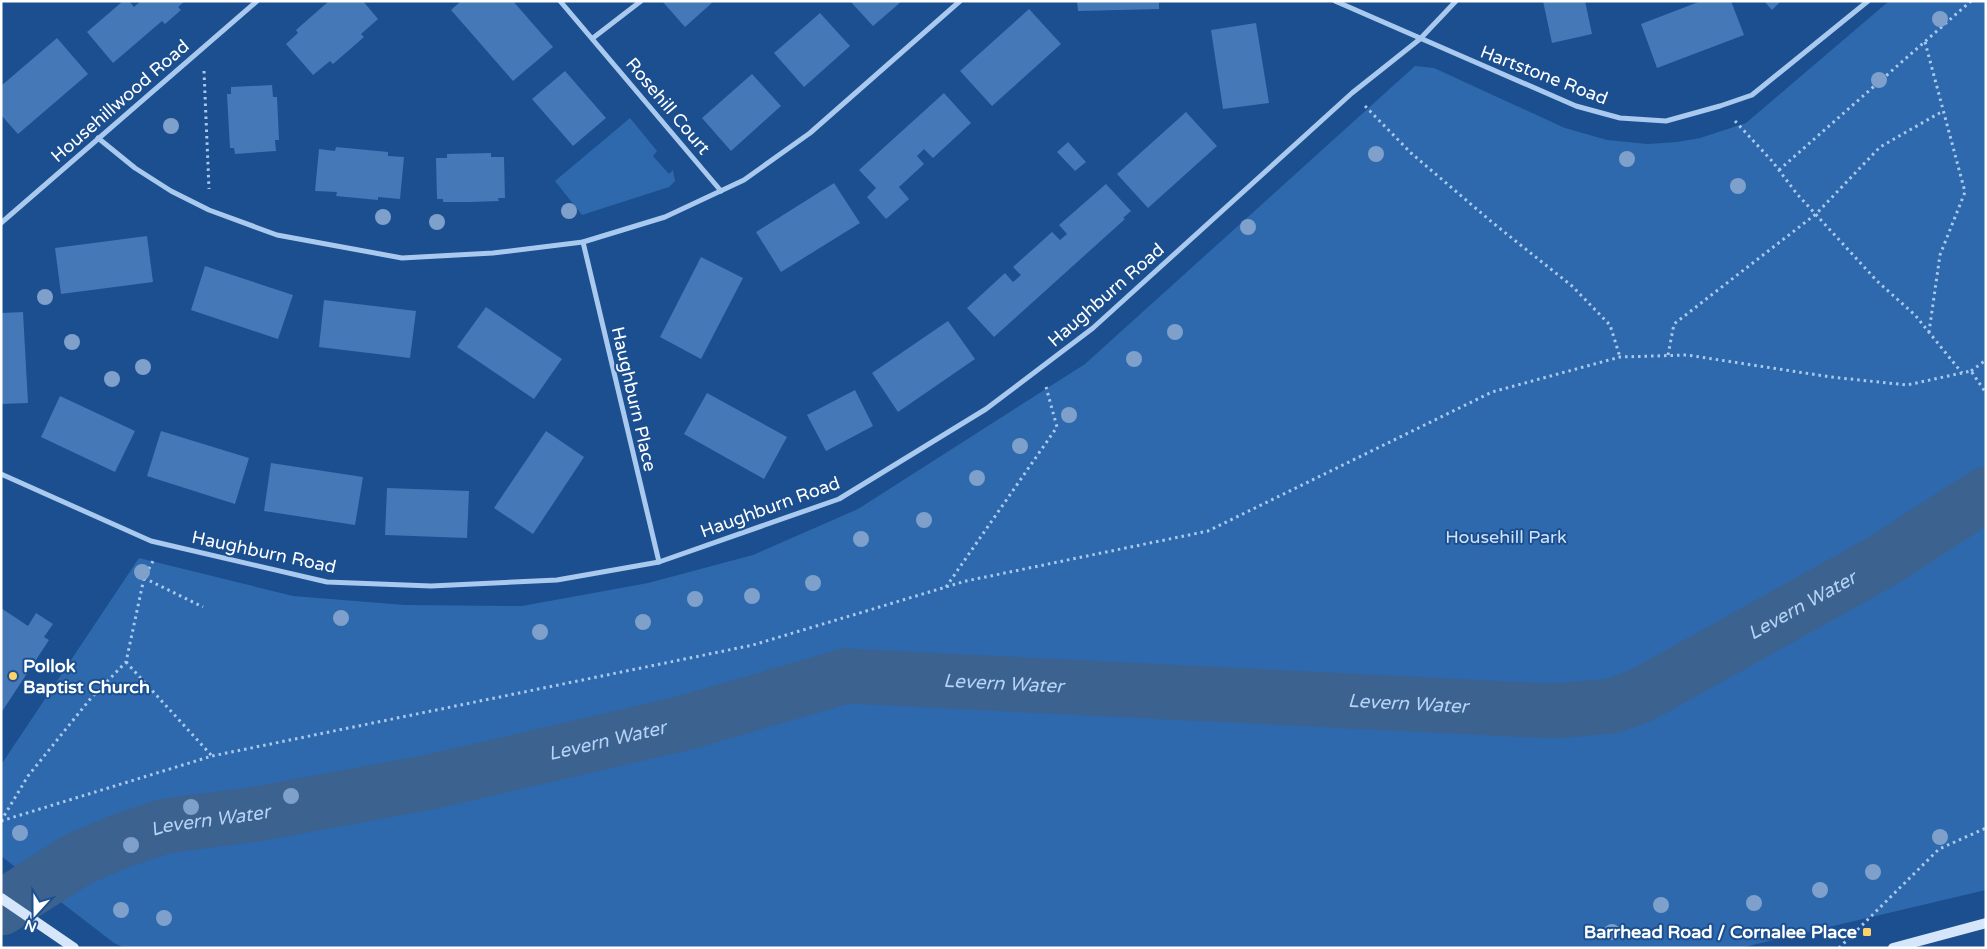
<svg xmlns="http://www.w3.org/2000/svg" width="1987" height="949" font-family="'Varela Round',sans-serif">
	<rect width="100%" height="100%" fill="#1b4f8f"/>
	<!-- green -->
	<g fill="#2e69ad">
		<polygon points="1889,1 1986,1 1986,890 1740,948 125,948 114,943 1,856 1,765 139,558 293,596 405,605 522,606 648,583 753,555 858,509 1085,364 1415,66 1434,68 1565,128 1607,140 1648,144 1677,142 1700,138 1746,123"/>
		<polygon points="630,118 657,151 653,156 669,174 673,170 675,181 669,187 582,215 555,181"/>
	</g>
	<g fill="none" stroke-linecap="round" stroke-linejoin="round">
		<!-- river -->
		<path stroke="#3c6290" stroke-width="55" id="s1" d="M1 908 78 859 123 840 165 826 257 814 430 782 684 723 846 676 1553 711 1613 706 1642 695 1884 560 1986 494"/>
	</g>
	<!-- building -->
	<g fill="#4478b7">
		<polygon points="123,1 129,1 134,7 141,1 185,1 178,7 181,10 165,24 162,21 113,63 87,32"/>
		<polygon points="329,1 363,1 378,19 361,34 364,37 348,51 333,64 330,61 313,75 286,44 298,33 296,30"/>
		<polygon points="461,1 513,1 553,47 513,81 451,10"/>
		<polygon points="662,1 714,1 685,27"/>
		<polygon points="850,1 902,1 873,26"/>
		<polygon points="1077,1 1159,1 1159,9 1078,11"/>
		<polygon points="1543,1 1585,1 1592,34 1552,43"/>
		<polygon points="1701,1 1731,1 1744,35 1657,68 1641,24"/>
		<polygon points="1764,1 1781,1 1772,10"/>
		<polygon points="1029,9 1061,44 992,106 960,71"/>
		<polygon points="820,13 850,46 804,87 774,53"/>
		<polygon points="1256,23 1269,103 1223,109 1211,30"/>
		<polygon points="57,38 88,74 18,134 1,115 1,86"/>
		<polygon points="565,71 606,118 573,146 532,99"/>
		<polygon points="752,74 781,106 731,151 702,118"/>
		<polygon points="272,85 273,97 277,97 278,118 279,140 275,140 276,151 235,154 234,148 230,148 227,94 231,94 231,87"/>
		<polygon points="944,93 971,123 933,158 924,149 917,156 924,164 899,187 909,199 886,219 867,197 876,188 859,170"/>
		<polygon points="1186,112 1217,146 1148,208 1117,174"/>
		<polygon points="1068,142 1086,162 1075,171 1057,152"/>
		<polygon points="336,147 388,152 388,156 404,157 400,199 378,197 378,200 336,196 337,192 315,191 319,149 335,151"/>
		<polygon points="491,153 491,157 504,157 505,198 498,198 499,201 471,202 443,202 443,199 437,199 436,158 447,158 447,154"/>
		<polygon points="834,183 860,223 781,272 756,232"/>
		<polygon points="1106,184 1131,211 1123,218 1125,219 994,337 967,308 1005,273 1013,282 1021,275 1013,267 1052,232 1060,240 1067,234 1059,225"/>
		<polygon points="147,236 153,282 61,294 55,248"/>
		<polygon points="701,257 743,278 701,359 660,337"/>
		<polygon points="205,266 293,295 278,339 191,310"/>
		<polygon points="324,300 416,311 410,358 319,347"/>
		<polygon points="486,307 562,359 534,399 457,347"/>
		<polygon points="23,312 28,403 1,404 1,313"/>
		<polygon points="948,321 975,359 898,412 872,373"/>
		<polygon points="855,390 873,426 826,451 807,415"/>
		<polygon points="707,393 787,437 764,479 684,434"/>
		<polygon points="60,396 135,431 115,472 41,437"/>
		<polygon points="161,431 249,458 235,504 147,476"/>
		<polygon points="546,431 584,457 533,534 494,508"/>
		<polygon points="271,463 363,477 355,525 264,511"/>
		<polygon points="387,488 469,491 467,538 385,535"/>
		<polygon points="1,608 28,626 36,613 53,624 44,637 49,640 1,713"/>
	</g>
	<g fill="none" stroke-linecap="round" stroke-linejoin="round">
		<!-- path -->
		<g stroke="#a9c9ee" stroke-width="3" stroke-dasharray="2.5 4" stroke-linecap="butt">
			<polyline points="1925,42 1965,192 1940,255 1929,332"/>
			<polyline points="204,71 209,189"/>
			<polyline points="1365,106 1411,153 1493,223 1572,286 1610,325 1620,357"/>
			<polyline points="1735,121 1772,161 1797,194 1877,281 1915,315 1962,373"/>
			<polyline points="1779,170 1971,1"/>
			<polyline points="1668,355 1674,324 1816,214 1880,147 1943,111"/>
			<polyline points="1971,371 1986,360"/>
			<polyline points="144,578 203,607"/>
			<polyline points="946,587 1057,427 1046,387"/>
			<polyline points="126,662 212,756"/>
			<polyline points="1,821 212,756 753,645 966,581 1208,531 1492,392 1620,357 1687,355 1831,377 1907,385 1971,371 1986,393"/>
			<polyline points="1,821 28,776 91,698 126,662 144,578 153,561"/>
			<polyline points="1839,948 1939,849 1986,828"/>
		</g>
		<!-- minor -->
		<g stroke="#a9c9ee" stroke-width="5">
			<polyline points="560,1 721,191"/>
			<polyline points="1335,1 1576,106 1620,118 1666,121 1720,106 1752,95 1868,1"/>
			<polyline points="593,38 641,1"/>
			<polyline points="98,138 135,168 171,191 209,210 277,235 402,258 493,253 583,242 665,217 744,180 810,133 960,1"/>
			<polyline points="1,223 257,1"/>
			<polyline points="583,242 659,562"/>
			<polyline points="1,474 151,541 327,582 431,586 557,580 659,562 839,499 986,409 1093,328 1352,93 1420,39 1456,1"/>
		</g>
		<!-- secondary -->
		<g stroke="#d6e6fa" stroke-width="10">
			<polyline points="1,898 74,948"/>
			<polyline points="1893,948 1986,923"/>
		</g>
	</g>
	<!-- trees -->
	<g fill="#7ea0ca">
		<circle cx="1940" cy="19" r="8"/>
		<circle cx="1879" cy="80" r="8"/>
		<circle cx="171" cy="126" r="8"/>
		<circle cx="1376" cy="154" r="8"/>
		<circle cx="1627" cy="159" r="8"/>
		<circle cx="1738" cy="186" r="8"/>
		<circle cx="569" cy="211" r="8"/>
		<circle cx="383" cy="217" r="8"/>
		<circle cx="437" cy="222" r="8"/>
		<circle cx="1248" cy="227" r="8"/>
		<circle cx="45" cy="297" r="8"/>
		<circle cx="1175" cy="332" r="8"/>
		<circle cx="72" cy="342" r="8"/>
		<circle cx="1134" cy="359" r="8"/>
		<circle cx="143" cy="367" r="8"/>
		<circle cx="112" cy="379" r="8"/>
		<circle cx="1069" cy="415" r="8"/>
		<circle cx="1020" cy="446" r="8"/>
		<circle cx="977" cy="478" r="8"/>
		<circle cx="924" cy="520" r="8"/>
		<circle cx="861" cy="539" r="8"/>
		<circle cx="142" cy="572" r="8"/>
		<circle cx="813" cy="583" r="8"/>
		<circle cx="752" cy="596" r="8"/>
		<circle cx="695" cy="599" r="8"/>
		<circle cx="341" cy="618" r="8"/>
		<circle cx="643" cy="622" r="8"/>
		<circle cx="540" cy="632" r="8"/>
		<circle cx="291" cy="796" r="8"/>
		<circle cx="191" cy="807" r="8"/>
		<circle cx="20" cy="833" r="8"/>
		<circle cx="1940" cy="837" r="8"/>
		<circle cx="131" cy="845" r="8"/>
		<circle cx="1873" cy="872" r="8"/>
		<circle cx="1820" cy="890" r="8"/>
		<circle cx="1754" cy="903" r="8"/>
		<circle cx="1661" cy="905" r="8"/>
		<circle cx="121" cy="910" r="8"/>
		<circle cx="164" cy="918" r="8"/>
		<circle cx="1612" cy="932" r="8"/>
	</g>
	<!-- markers -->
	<g fill="#ffd166" stroke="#1b4f8f" stroke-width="2">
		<circle cx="13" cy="676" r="5"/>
		<rect x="1862" y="927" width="10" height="10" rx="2.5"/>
	</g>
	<g text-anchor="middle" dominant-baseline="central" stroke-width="4" stroke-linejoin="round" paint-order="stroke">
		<!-- street labels -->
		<g font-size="18" fill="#fff" stroke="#1b4f8f">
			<text transform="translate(1544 75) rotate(21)">Hartstone Road</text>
			<text transform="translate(120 101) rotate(-41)">Househillwood Road</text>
			<text transform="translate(668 106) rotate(50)">Rosehill Court</text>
			<text transform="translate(1106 295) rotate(-41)">Haughburn Road</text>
			<text transform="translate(634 399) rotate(77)">Haughburn Place</text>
			<text transform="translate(770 507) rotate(-20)">Haughburn Road</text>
			<text transform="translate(264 552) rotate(12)">Haughburn Road</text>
		</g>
		<!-- park labels -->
		<g font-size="18" fill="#cfe3fa" stroke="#1b4f8f">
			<text x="1506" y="537">Househill Park</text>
		</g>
		<!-- poi labels -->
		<g font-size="18" font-weight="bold" fill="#fff" stroke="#1b4f8f" text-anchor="start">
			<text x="23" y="666">Pollok<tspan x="23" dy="21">Baptist Church</tspan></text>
			<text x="1857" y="932" text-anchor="end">Barrhead Road / Cornalee Place</text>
		</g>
		<!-- water labels -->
		<g font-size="19" font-style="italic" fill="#b5d3f5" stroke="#1b4f8f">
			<text stroke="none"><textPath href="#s1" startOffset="1865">Levern Water</textPath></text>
			<text stroke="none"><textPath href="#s1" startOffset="1040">Levern Water</textPath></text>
			<text stroke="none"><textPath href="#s1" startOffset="1445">Levern Water</textPath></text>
			<text stroke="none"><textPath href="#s1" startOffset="635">Levern Water</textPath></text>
			<text stroke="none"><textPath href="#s1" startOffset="230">Levern Water</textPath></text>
		</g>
	</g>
	<!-- border -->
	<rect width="1987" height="949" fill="none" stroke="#ffffff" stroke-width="5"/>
	<!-- north arrow -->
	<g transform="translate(35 914) rotate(201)" stroke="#1b4f8f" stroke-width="4" paint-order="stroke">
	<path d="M0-4L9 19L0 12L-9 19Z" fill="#ffffff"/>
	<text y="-8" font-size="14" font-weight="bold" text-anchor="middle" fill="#ffffff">N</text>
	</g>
</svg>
